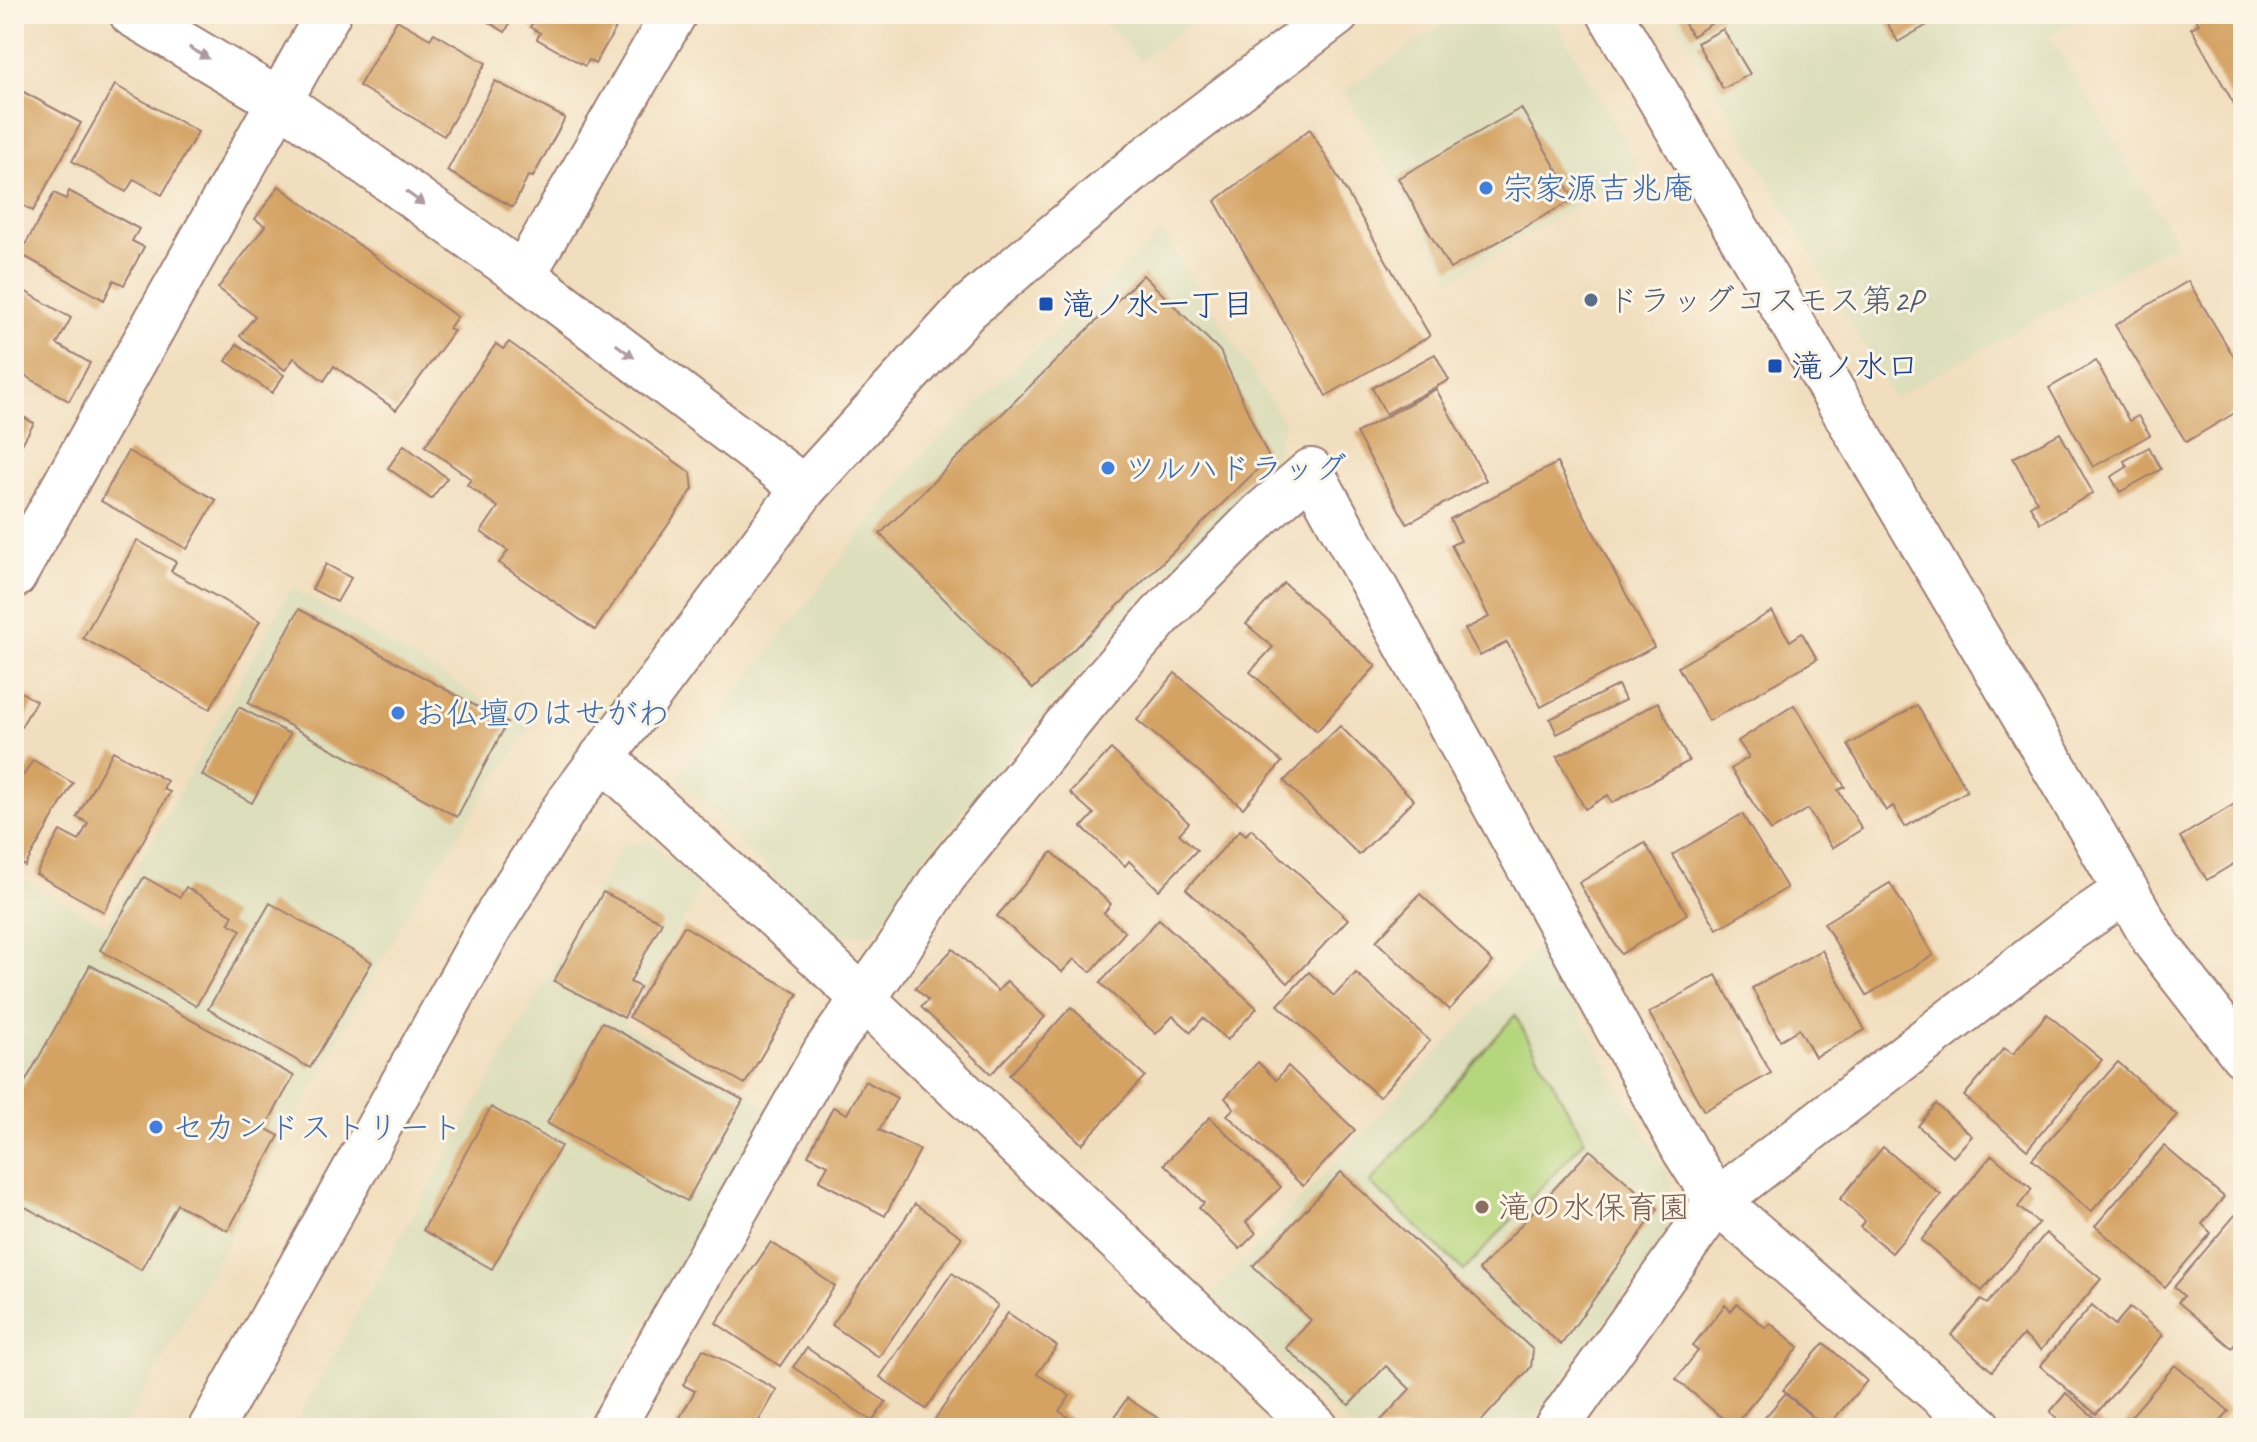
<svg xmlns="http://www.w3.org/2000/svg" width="2257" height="1442" font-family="Caveat,'Klee One',sans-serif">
	<rect width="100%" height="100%" fill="#fcf5e5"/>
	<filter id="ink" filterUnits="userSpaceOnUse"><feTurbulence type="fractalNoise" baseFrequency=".0125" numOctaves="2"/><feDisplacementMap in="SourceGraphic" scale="16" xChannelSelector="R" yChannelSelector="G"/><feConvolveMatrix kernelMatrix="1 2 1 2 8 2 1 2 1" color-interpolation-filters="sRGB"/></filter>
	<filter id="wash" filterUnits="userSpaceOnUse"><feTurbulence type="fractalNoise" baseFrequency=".006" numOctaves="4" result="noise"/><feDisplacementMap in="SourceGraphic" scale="32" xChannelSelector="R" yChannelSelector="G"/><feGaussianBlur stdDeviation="1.8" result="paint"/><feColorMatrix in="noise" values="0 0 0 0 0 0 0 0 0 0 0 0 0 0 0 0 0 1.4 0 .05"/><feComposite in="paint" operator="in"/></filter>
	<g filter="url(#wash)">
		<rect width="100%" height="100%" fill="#f1debe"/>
		<!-- built -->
		<g fill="#dddebc">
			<polygon points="1097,14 1203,14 1140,61"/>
			<polygon points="1460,14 1552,14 1640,168 1451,280 1344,90"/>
			<polygon points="1672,14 2089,14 2050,36 2177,242 1894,398"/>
			<polygon points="1163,231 1285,424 1267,477 1152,586 924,858 875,933 832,936 677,778 728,704 923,454"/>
			<polygon points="292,587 530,727 407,913 318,1080 124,1428 14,1428 14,875 106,925"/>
			<polygon points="651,842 701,889 624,1024 769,1107 585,1428 292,1428 623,845"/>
			<polygon points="1540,943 1671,1182 1670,1232 1528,1428 1352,1428 1211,1295"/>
		</g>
		<!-- green -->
		<polygon fill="#b6d67e" stroke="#807a54" stroke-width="2" points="1515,1015 1585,1140 1464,1271 1370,1183"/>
		<g id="blocks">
			<!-- building -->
			<g fill="#d4a364">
				<polygon points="475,14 515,14 505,32"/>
				<polygon points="537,14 624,14 595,64 589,60 585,66 537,39 540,33 530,27"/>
				<polygon points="1679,14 1726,14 1692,36"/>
				<polygon points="1882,14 1946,14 1898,42"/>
				<polygon points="2193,14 2243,14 2243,120 2191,28 2199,24"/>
				<polygon points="397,20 430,39 434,33 486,63 444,136 359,86"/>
				<polygon points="1723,29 1750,74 1723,89 1697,43"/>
				<polygon points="495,81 565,118 533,177 528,176 513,207 447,171"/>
				<polygon points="115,85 198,132 162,195 134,179 126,192 72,161"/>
				<polygon points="18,89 81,123 33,211 14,200 14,97"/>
				<polygon points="1521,108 1574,199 1450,269 1398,178"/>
				<polygon points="1310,129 1430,336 1326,396 1215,201"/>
				<polygon points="279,186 457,317 449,328 454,331 396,410 334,366 324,381 294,358 285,370 240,336 255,316 218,288 265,226 255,219"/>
				<polygon points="69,191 139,229 132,241 144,247 124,285 114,280 104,300 20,254 54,193 66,199"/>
				<polygon points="1143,275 1220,351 1269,458 1033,689 880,534"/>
				<polygon points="2188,281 2243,372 2243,408 2186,442 2115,325"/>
				<polygon points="14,285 71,318 57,344 90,363 69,401 14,369"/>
				<polygon points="509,342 691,473 693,489 595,630 499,563 508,551 481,532 498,507 467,485 471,479 425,446 496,344 503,349"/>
				<polygon points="237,344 284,375 272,393 226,361"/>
				<polygon points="1435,354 1449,380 1386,414 1372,388"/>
				<polygon points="2096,361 2129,421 2138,416 2150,435 2093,467 2049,388"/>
				<polygon points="1436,389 1486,480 1407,524 1356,433"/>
				<polygon points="14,412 34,423 14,458"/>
				<polygon points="2060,433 2093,493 2040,523 2030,506 2037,502 2013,458"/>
				<polygon points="404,445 447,478 431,499 388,468"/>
				<polygon points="2149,447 2161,469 2120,492 2111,477 2127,467 2124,461"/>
				<polygon points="128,451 216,500 187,549 101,501"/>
				<polygon points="1557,463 1654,647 1541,707 1507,642 1480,656 1465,629 1489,617 1451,545 1461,541 1450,519"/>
				<polygon points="137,540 176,562 171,571 260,621 210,709 83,638"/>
				<polygon points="326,564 351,578 337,602 312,589"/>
				<polygon points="1284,583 1376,666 1317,731 1250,672 1273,647 1246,624"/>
				<polygon points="299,609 507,723 457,817 248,703"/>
				<polygon points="1772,611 1790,641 1802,633 1817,659 1709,721 1678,667"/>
				<polygon points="1175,673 1282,762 1243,808 1137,720"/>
				<polygon points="1618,685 1625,700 1557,734 1550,719"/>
				<polygon points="14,688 36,701 14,739"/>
				<polygon points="1658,702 1689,761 1612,803 1608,795 1585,809 1557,757"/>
				<polygon points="1794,705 1845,787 1838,790 1862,829 1832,848 1808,809 1771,831 1731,769 1749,757 1738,741"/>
				<polygon points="1917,705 1967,791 1905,827 1893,806 1886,811 1848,745"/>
				<polygon points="239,707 290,734 252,803 202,775"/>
				<polygon points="1340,726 1414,800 1359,855 1284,781"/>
				<polygon points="1111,749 1189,823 1179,834 1197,850 1159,890 1129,861 1125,866 1082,827 1094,814 1070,793"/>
				<polygon points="113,751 167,781 163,789 170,792 104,912 36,874 60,831 79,841 88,823 77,817"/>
				<polygon points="33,760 73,783 25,866 14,859 14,769 24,775"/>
				<polygon points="2243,799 2243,858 2207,880 2180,837"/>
				<polygon points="1742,814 1787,888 1717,929 1672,855"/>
				<polygon points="1251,829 1348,919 1288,983 1186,889 1240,830 1246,835"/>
				<polygon points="1645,843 1687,914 1621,954 1579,883"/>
				<polygon points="1052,852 1111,904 1104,913 1125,932 1091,972 1074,959 1062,972 997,916"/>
				<polygon points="144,877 180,897 186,887 233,915 229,923 241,930 196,1006 100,950"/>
				<polygon points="1890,883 1933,955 1867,995 1824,923"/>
				<polygon points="603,892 662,922 630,982 640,987 624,1018 554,981"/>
				<polygon points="1420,894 1493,962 1449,1010 1376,941"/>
				<polygon points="270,903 372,962 310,1068 208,1009"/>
				<polygon points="1159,919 1257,1008 1227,1040 1203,1018 1191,1032 1173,1016 1156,1034 1100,983"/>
				<polygon points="684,926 798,994 745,1084 629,1017"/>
				<polygon points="953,949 998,991 1007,981 1045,1017 991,1074 921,1007 928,1000 915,988"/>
				<polygon points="1822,950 1865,1030 1815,1057 1799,1029 1780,1040 1752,988"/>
				<polygon points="90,965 294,1076 265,1128 279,1136 228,1231 177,1204 141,1270 14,1201 14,1102"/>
				<polygon points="1309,972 1334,996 1356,973 1430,1041 1379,1097 1278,1005"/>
				<polygon points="1716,975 1771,1073 1704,1111 1649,1013"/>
				<polygon points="1071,1007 1145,1076 1082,1144 1009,1075"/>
				<polygon points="2047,1014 2102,1060 2027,1150 1964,1096 2004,1048 2013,1054"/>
				<polygon points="602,1022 743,1100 687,1201 547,1123"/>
				<polygon points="1258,1062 1276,1080 1288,1066 1355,1130 1303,1186 1227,1115 1234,1108 1225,1098"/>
				<polygon points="2118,1062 2177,1115 2091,1212 2032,1159"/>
				<polygon points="865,1081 897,1098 879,1130 920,1150 885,1216 819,1181 828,1165 808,1155 833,1107 847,1114"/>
				<polygon points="1936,1104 1972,1136 1953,1157 1918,1126"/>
				<polygon points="491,1107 561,1146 492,1269 423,1230"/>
				<polygon points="1210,1117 1281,1187 1246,1222 1256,1233 1240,1249 1199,1208 1204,1203 1164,1164"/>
				<polygon points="2164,1146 2224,1197 2202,1224 2211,1233 2165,1287 2095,1226"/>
				<polygon points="1883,1147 1941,1195 1892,1253 1860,1227 1865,1221 1840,1199"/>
				<polygon points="1590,1150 1658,1209 1561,1345 1479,1270"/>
				<polygon points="1992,1155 2032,1189 2018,1207 2039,1223 1982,1291 1921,1240"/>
				<polygon points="1341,1172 1533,1350 1531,1367 1475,1428 1374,1428 1410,1389 1386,1366 1349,1405 1286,1348 1311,1320 1253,1266"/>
				<polygon points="915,1204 962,1237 879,1357 832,1325"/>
				<polygon points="2235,1215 2243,1221 2243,1335 2232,1348 2178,1302 2184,1296 2174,1287"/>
				<polygon points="2046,1233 2101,1279 2041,1350 2023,1335 1992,1371 1951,1335 1981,1300 1987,1304"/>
				<polygon points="771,1242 835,1286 780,1366 716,1323"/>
				<polygon points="952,1273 998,1305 926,1409 880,1377"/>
				<polygon points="1737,1304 1766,1328 1770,1323 1799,1347 1733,1427 1676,1379 1698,1351 1692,1346 1725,1305 1731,1311"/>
				<polygon points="2092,1305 2115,1325 2130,1307 2163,1335 2096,1414 2040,1366"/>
				<polygon points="1008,1313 1057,1346 1037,1374 1070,1396 1059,1411 1085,1428 935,1428 931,1425"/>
				<polygon points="1824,1343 1867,1381 1826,1428 1783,1390"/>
				<polygon points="807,1348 886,1402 872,1421 793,1367"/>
				<polygon points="703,1349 777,1390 757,1424 753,1421 749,1428 674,1428 695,1391 683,1385"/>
				<polygon points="2175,1365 2229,1411 2214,1428 2121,1428"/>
				<polygon points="2066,1393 2103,1425 2100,1428 2068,1428 2050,1412"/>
				<polygon points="1785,1394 1822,1425 1819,1428 1756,1428"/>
				<polygon points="1127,1398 1173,1428 1108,1428"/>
				<polygon points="2243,1410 2243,1428 2228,1428"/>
			</g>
		</g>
	</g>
	<g filter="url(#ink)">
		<use href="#blocks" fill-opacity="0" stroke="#9e7e74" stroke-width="2"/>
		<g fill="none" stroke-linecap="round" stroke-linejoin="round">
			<!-- minor casing -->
			<g stroke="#9e7e74" stroke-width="48">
				<g id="minor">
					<polyline points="132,14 281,102 523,275 804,488"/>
					<polyline points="523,275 674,14"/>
					<polyline points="14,576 328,14"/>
					<polyline points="602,757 817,955 1316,1428"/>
					<polyline points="612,1428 825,1052 895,954 944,876 1087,700 1160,616 1260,515 1311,471 1685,1151 1717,1201 1980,1428"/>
					<polyline points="1556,1428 1717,1201 2070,929 2124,892"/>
				</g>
			</g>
			<!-- tertiary casing -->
			<g stroke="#9e7e74" stroke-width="48">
				<g id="tertiary">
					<polyline points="1610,14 2093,833 2156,943 2243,1055"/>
					<polyline points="211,1428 490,927 564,809 804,488 967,309 1146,159 1337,14"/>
				</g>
			</g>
			<!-- minor -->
			<use href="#minor" stroke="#fff" stroke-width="44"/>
			<!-- tertiary -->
			<use href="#tertiary" stroke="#fff" stroke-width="44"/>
		</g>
		<!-- one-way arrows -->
		<defs><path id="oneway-solid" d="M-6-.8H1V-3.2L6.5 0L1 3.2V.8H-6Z" transform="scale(2)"/></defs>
		<g fill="#ae9aa0">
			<use href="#oneway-solid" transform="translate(199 53) rotate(30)"/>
			<use href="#oneway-solid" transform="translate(415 198) rotate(36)"/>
			<use href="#oneway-solid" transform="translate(625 351) rotate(37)"/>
		</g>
	</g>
	<!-- markers -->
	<g fill="#3f7fe0" stroke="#fcf5e5" stroke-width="3">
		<circle cx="1486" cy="188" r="8"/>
		<circle cx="1108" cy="468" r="8"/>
		<circle cx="398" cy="713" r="8"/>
		<circle cx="156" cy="1127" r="8"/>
	</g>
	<circle fill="#5c6f8a" stroke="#fcf5e5" stroke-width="3" cx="1591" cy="300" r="8"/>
	<g fill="#1a4fb4" stroke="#fcf5e5" stroke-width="3">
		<rect x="1038" y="296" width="16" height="16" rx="4"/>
		<rect x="1767" y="358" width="16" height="16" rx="4"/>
	</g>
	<circle fill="#8d6e63" stroke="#fcf5e5" stroke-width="3" cx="1482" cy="1207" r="8"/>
	<g text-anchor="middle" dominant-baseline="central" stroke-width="6" stroke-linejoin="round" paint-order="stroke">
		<!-- shop labels -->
		<g font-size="32" fill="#366cbe" stroke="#fcf5e5" text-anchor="start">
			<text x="1502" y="188">宗家源吉兆庵</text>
			<text x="1124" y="468">ツルハドラッグ</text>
			<text x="414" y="713">お仏壇のはせがわ</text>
			<text x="172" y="1127">セカンドストリート</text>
		</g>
		<!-- service labels -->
		<g font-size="32" fill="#4e5e75" stroke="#fcf5e5" text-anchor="start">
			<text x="1607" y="300">ドラッグコスモス第2P</text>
		</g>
		<!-- transit labels -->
		<g font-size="32" fill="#164399" stroke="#fcf5e5" text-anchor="start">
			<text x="1062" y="304">滝ノ水一丁目</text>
			<text x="1791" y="366">滝ノ水口</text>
		</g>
		<!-- education labels -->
		<g font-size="32" fill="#785e54" stroke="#fcf5e5" text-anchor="start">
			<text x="1498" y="1207">滝の水保育園</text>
		</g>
	</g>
	<!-- margin -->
	<rect width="2257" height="1442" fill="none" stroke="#fcf5e5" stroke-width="48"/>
</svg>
